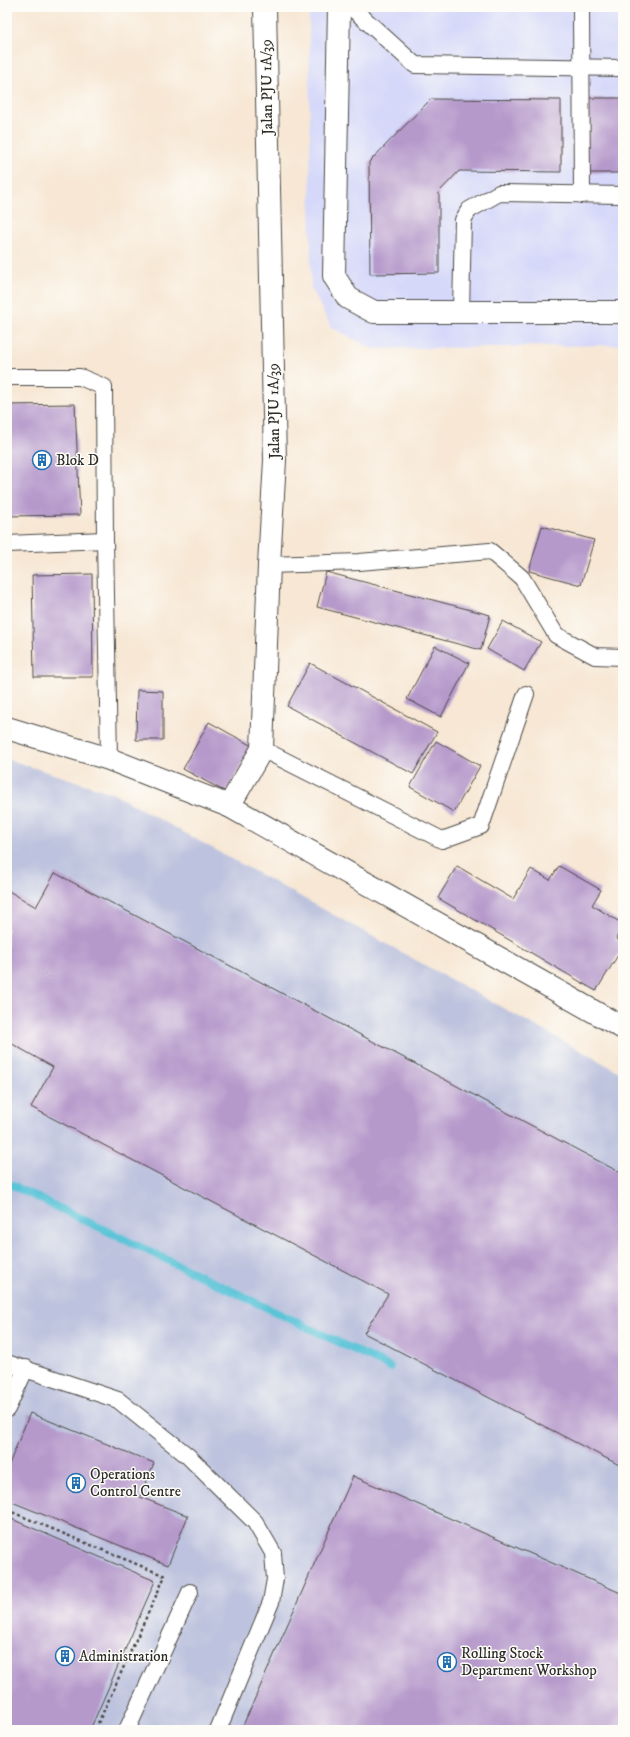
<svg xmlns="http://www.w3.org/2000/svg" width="630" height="1737" font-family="'IM FELL DW Pica',serif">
	<rect width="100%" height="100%" fill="#fdfcf7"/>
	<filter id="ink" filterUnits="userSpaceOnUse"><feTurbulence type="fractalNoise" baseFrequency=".025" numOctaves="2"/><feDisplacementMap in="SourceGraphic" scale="8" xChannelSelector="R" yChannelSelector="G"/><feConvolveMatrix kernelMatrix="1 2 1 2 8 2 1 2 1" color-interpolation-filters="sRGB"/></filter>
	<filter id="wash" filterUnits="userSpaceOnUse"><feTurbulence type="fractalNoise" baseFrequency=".012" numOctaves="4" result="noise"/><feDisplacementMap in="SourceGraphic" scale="16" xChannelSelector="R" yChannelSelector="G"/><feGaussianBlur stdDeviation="0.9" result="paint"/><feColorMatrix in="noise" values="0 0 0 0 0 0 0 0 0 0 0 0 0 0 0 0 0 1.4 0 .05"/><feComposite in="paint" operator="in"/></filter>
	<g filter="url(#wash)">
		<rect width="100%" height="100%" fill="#f7e7d4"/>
		<!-- built -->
		<polygon fill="#d5d8f9" points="309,7 623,7 623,345 373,349 331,327 311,288"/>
		<!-- industrial -->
		<polygon fill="#bdc3de" points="7,759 112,793 623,1074 623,1730 7,1730"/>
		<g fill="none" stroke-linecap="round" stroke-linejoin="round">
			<!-- stream -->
			<polyline stroke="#5cc4d8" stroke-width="8" points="7,1183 390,1367"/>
		</g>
		<g id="blocks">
			<!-- building -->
			<g fill="#b599cb">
				<rect x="587" y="98" width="36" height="75"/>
				<polygon points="431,99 561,100 561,172 459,171 439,192 439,273 370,274 369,162"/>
				<polygon points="75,404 80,515 7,516 7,405"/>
				<polygon points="542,526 594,540 581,585 529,571"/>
				<polygon points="326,572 490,615 481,650 317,607"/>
				<polygon points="92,574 93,677 34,677 32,575"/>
				<polygon points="503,621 541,642 524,671 487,649"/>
				<polygon points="435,646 469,663 441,717 407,699"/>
				<polygon points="310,663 437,732 413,774 287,706"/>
				<polygon points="137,690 163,691 163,740 136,740"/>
				<polygon points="209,722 252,746 226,792 183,769"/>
				<polygon points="436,741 480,766 454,812 410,787"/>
				<polygon points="457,866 513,899 531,869 550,880 559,866 601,890 592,905 623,924 616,939 623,943 623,947 596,991 438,898"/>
				<polygon points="55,873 623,1174 623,1467 364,1333 388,1294 31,1107 53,1067 7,1041 7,890 36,907"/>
				<polygon points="30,1413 154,1463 140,1497 188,1516 168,1565 7,1500 7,1469"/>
				<polygon points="353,1476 623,1594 623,1730 241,1730"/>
				<polygon points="7,1517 155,1581 90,1730 7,1730"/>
			</g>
		</g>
	</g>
	<g filter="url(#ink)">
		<use href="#blocks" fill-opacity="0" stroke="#4a4744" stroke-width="1"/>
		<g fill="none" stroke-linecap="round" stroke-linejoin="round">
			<!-- service casing -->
			<g stroke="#4a4744" stroke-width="18">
				<g id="service">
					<polyline points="351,7 415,65 623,68"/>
					<polyline points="581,7 582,195"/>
					<polyline points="461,312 463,220 469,210 499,193 623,195"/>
					<polyline points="7,377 80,377 104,387 105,540 109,759"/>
					<polyline points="7,544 105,540"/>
					<polyline points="269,565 359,562 490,551 522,578 556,635 595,656 623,657"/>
					<polyline points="262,749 442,840 481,826 526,694"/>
					<polyline points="7,1363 118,1400 188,1456 255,1522 273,1553 275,1579 271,1602 218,1730"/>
					<polyline points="7,1409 26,1368"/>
					<polyline points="127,1730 190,1592"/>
				</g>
			</g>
			<!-- minor casing -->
			<g stroke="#4a4744" stroke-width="24">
				<g id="minor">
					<polyline points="339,7 334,276 348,298 374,312 623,312"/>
					<polyline points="229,806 262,749 269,565 275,460 265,7"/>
				</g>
			</g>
			<!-- tertiary casing -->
			<g stroke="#4a4744" stroke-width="24">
				<polyline id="tertiary" points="7,728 109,759 229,806 623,1028"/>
			</g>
			<!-- path -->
			<polyline stroke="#4a4744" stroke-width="2.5" stroke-dasharray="3 3" stroke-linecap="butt" points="7,1510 165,1576 95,1730"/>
			<!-- service -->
			<use href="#service" stroke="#fff" stroke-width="16"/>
			<!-- minor -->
			<use href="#minor" stroke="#fff" stroke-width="22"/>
			<!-- tertiary -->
			<use href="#tertiary" stroke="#fff" stroke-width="22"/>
		</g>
	</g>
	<!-- icons -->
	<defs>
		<g id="building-ring" transform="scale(1)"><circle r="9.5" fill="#fdfcf7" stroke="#1f6fb2" stroke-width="1.5"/><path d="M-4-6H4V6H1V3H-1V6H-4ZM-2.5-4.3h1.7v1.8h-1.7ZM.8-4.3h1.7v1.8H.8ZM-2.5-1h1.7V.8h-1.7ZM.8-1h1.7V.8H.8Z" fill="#1f6fb2"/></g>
	</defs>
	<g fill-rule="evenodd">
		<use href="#building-ring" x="42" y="460"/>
		<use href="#building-ring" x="76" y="1483"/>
		<use href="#building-ring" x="65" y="1656"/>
		<use href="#building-ring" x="447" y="1662"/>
	</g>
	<g text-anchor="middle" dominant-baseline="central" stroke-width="3" stroke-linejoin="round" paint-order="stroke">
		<!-- street labels -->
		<g font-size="15" fill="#2b2b2b" stroke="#fdfcf7">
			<text transform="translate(267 87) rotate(-91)">Jalan PJU 1A/39</text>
			<text transform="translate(274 411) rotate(-91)">Jalan PJU 1A/39</text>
		</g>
		<!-- poi labels -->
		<g font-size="15" fill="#2b2b2b" stroke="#fdfcf7" text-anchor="start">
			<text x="56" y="460">Blok D</text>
			<text x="90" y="1474">Operations<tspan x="90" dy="17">Control Centre</tspan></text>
			<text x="461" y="1653">Rolling Stock<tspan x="461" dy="17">Department Workshop</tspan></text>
			<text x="79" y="1656">Administration</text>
		</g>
	</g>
	<!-- margin -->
	<rect width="630" height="1737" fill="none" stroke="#fdfcf7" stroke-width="24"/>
</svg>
